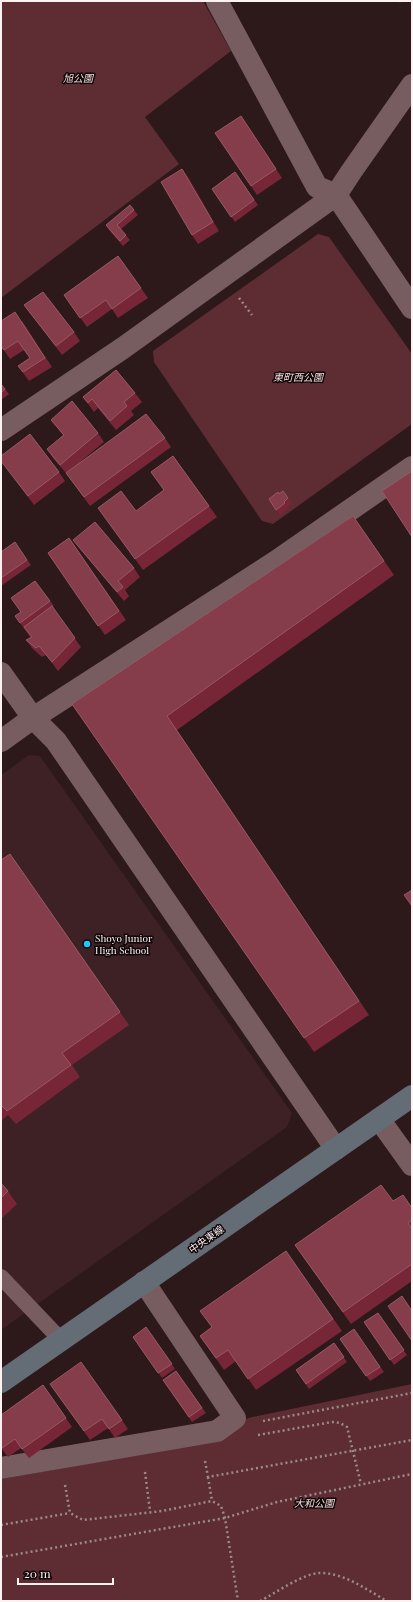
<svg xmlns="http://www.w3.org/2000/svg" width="413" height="1602" font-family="'Playfair Display','Noto Sans JP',serif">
	<rect width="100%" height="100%" fill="#2d181a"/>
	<!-- built -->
	<polygon fill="#3d2124" points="29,755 40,756 292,1113 287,1127 1,1330 1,775"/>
	<!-- green -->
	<g fill="#5e2d33">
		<polygon points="1,1 203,1 231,51 145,117 179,164 1,298"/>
		<polygon points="318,234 329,237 412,354 412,424 273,524 262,521 154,362 153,351"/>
		<polygon points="412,1384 412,1601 1,1601 1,1479 219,1441 248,1418"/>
	</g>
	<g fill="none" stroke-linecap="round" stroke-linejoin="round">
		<!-- path -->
		<g stroke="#9b8a8b" stroke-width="2.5" stroke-dasharray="2 3" stroke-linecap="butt">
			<polyline points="239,298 252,315"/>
			<polyline points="263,1421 412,1393"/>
			<polyline points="258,1435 332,1422 340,1423 347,1427 361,1484"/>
			<polyline points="205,1461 208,1477 412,1440"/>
			<polyline points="145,1472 150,1511"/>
			<polyline points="208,1477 212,1501"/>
			<polyline points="65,1485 70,1513 83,1520 162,1511 212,1501 221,1506 225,1518 238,1601"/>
			<polyline points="1,1525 70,1513"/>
			<polyline points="1,1557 225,1518 277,1502 412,1474"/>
			<path d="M260 1601C276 1593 302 1574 319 1573 343 1572 367 1590 387 1601"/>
		</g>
		<!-- service -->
		<polyline stroke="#775d5f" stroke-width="16" points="1,1277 61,1340"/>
		<!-- minor -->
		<g stroke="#775d5f" stroke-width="22">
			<polyline points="217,1 317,187 336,195 412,308"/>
			<polyline points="1,430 123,348 336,195 351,172 412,85"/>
			<polyline points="1,673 33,718 56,741 336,1149"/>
			<polyline points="379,1119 412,1165"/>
			<polyline points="1,1468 217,1431 235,1418 144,1282"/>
		</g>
		<!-- tertiary -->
		<polyline stroke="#775d5f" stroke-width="22" points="1,741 33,718 275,562 412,467"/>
		<!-- secondary -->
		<polyline stroke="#646c76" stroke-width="22" points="1,1382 412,1096"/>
	</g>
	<!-- wall -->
	<g fill="#762637">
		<polygon points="241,116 282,178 257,195 215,133"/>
		<polygon points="182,169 189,178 219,231 198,244 192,235"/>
		<polygon points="235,172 258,205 235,222 212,189"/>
		<polygon points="134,210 138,215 121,229 130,240 123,246 109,230 106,225"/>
		<polygon points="118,256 148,298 118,318 112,309 87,327 64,295"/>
		<polygon points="24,305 74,332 80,341 62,355"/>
		<polygon points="22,321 52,367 29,381 18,366 30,358 24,350 10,359 1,346"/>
		<polygon points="1,384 9,394 1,400"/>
		<polygon points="135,393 142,402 131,411 134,415 116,430 98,408 94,412 83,397"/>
		<polygon points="51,420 98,433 104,442 80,462 165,438 171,447 90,506 66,473 53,458 47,449 63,435"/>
		<polygon points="173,456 217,517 143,570 98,508 136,511 164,490 151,472"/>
		<polygon points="1,461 59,472 65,481 34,505"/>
		<polygon points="283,491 292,503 288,506 289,508 280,515 269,499 279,494"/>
		<polygon points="353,516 394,575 177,730 369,1015 314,1052 72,704"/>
		<polygon points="69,538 126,620 105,635 48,553"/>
		<polygon points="73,540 134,568 140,577 125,590 129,596 124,601 80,549"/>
		<polygon points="15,542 31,565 1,586 1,552"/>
		<polygon points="35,581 54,606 52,607 81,647 58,671 46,655 42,657 33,649 26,640 31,638 15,616 21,612"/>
		<polygon points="10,854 129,1025 72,1065 80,1077 16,1124 8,1115 1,1121 1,860"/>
		<polygon points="1,1183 8,1191 17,1204 1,1219"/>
		<polygon points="393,1201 412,1208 412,1281 351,1324 295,1245"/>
		<polygon points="286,1251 342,1331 256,1390 236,1361 224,1370 200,1336 212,1327"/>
		<polygon points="378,1313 407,1355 394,1365 364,1322"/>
		<polygon points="146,1327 175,1369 162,1378 133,1337"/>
		<polygon points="354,1329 384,1372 370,1381 340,1339"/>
		<polygon points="334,1343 347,1362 309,1389 296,1370"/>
		<polygon points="176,1371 206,1413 192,1422 163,1380"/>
		<polygon points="50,1384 122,1420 128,1429 115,1438 108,1428 90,1440"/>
		<polygon points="43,1385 72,1427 29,1458 21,1448 8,1457 1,1448"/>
	</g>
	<!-- shaded-wall -->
	<g fill="#531723">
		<polygon points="398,1 402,1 400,4"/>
		<polygon points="182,169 189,178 219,231 213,222"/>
	</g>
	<!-- building -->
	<g fill="#853c4b" stroke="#985865">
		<polygon points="241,116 276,169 251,186 215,133"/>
		<polygon points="182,169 213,222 192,235 161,182"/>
		<polygon points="235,172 254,200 231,217 212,189"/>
		<polygon points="130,205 134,210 117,225 126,235 120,241 106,225"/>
		<polygon points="118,256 141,288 112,309 106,300 80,318 64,295"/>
		<polygon points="43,292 74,332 56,346 24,305"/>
		<polygon points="15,312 45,358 23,372 18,366 30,358 18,341 4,350 1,346 1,321"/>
		<polygon points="116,370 135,393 124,402 127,406 110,421 92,399 88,403 83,397"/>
		<polygon points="1,384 5,389 1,393"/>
		<polygon points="72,401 98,433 60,465 47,449 64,435 51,420"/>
		<polygon points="146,414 165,438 84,497 66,473"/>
		<polygon points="30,434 59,472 28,496 1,461 1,456"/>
		<polygon points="173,456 209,506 135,559 98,508 121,491 136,511 164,490 151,472"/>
		<polygon points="412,471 412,537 382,491"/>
		<polygon points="283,491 288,498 284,502 285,503 276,510 269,499 278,492 279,494"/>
		<polygon points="353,516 384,561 167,716 359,1001 304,1038 72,704"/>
		<polygon points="95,522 134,568 118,581 123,587 117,592 73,540"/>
		<polygon points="69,538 119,611 98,626 48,553"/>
		<polygon points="15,542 27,560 1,578 1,552"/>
		<polygon points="35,581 50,601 20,623 15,616 21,612 11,598"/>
		<polygon points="52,606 75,638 52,662 39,646 36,648 26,640 32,637 24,627"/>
		<polygon points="10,854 120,1012 62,1053 71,1065 7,1111 1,1105 1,860"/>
		<polygon points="412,890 412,906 404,895"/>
		<polygon points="1,1183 8,1191 1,1198"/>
		<polygon points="381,1185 393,1201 403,1195 412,1208 412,1220 408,1223 412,1229 412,1264 343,1312 295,1245"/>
		<polygon points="286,1251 333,1319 248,1379 228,1350 216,1358 200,1336 212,1327 200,1311"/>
		<polygon points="402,1296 412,1311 412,1341 388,1306"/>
		<polygon points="378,1313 404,1350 390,1360 364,1322"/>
		<polygon points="146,1327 172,1364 158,1373 133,1337"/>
		<polygon points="354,1329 380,1367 366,1376 340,1339"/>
		<polygon points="334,1343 344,1357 306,1384 296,1370"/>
		<polygon points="81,1362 122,1420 109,1429 102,1419 84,1431 50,1384"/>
		<polygon points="176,1371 202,1408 189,1417 163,1380"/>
		<polygon points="43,1385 66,1418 22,1449 15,1439 2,1448 1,1448 1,1415"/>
	</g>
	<!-- markers -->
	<circle fill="#1dc9fc" stroke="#0f0607" stroke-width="1.5" cx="87" cy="944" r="4"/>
	<g text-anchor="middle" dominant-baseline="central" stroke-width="3" stroke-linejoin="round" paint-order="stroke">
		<!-- park labels -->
		<g font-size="10" font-style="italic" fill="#f5dbdc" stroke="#0f0607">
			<text x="78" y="78">旭公園</text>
			<text x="298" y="377">東町西公園</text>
			<text x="314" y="1503">大和公園</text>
		</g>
		<!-- poi labels -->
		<g font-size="10" fill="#fef1f2" stroke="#0f0607" text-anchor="start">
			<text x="95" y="938">Shoyo Junior<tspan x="95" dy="12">High School</tspan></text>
		</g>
		<!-- street labels -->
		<g font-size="10" fill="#fef1f2" stroke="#0f0607">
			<text transform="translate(206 1239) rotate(-35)">中央東線</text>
		</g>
	</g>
	<!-- border -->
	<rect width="413" height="1602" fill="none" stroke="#fef1f2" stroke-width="4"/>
	<!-- scale -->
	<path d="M18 1578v6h95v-6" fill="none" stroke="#fef1f2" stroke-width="2"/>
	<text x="24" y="1578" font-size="12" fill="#fef1f2" stroke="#0f0607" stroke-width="3" paint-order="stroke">20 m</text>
</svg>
